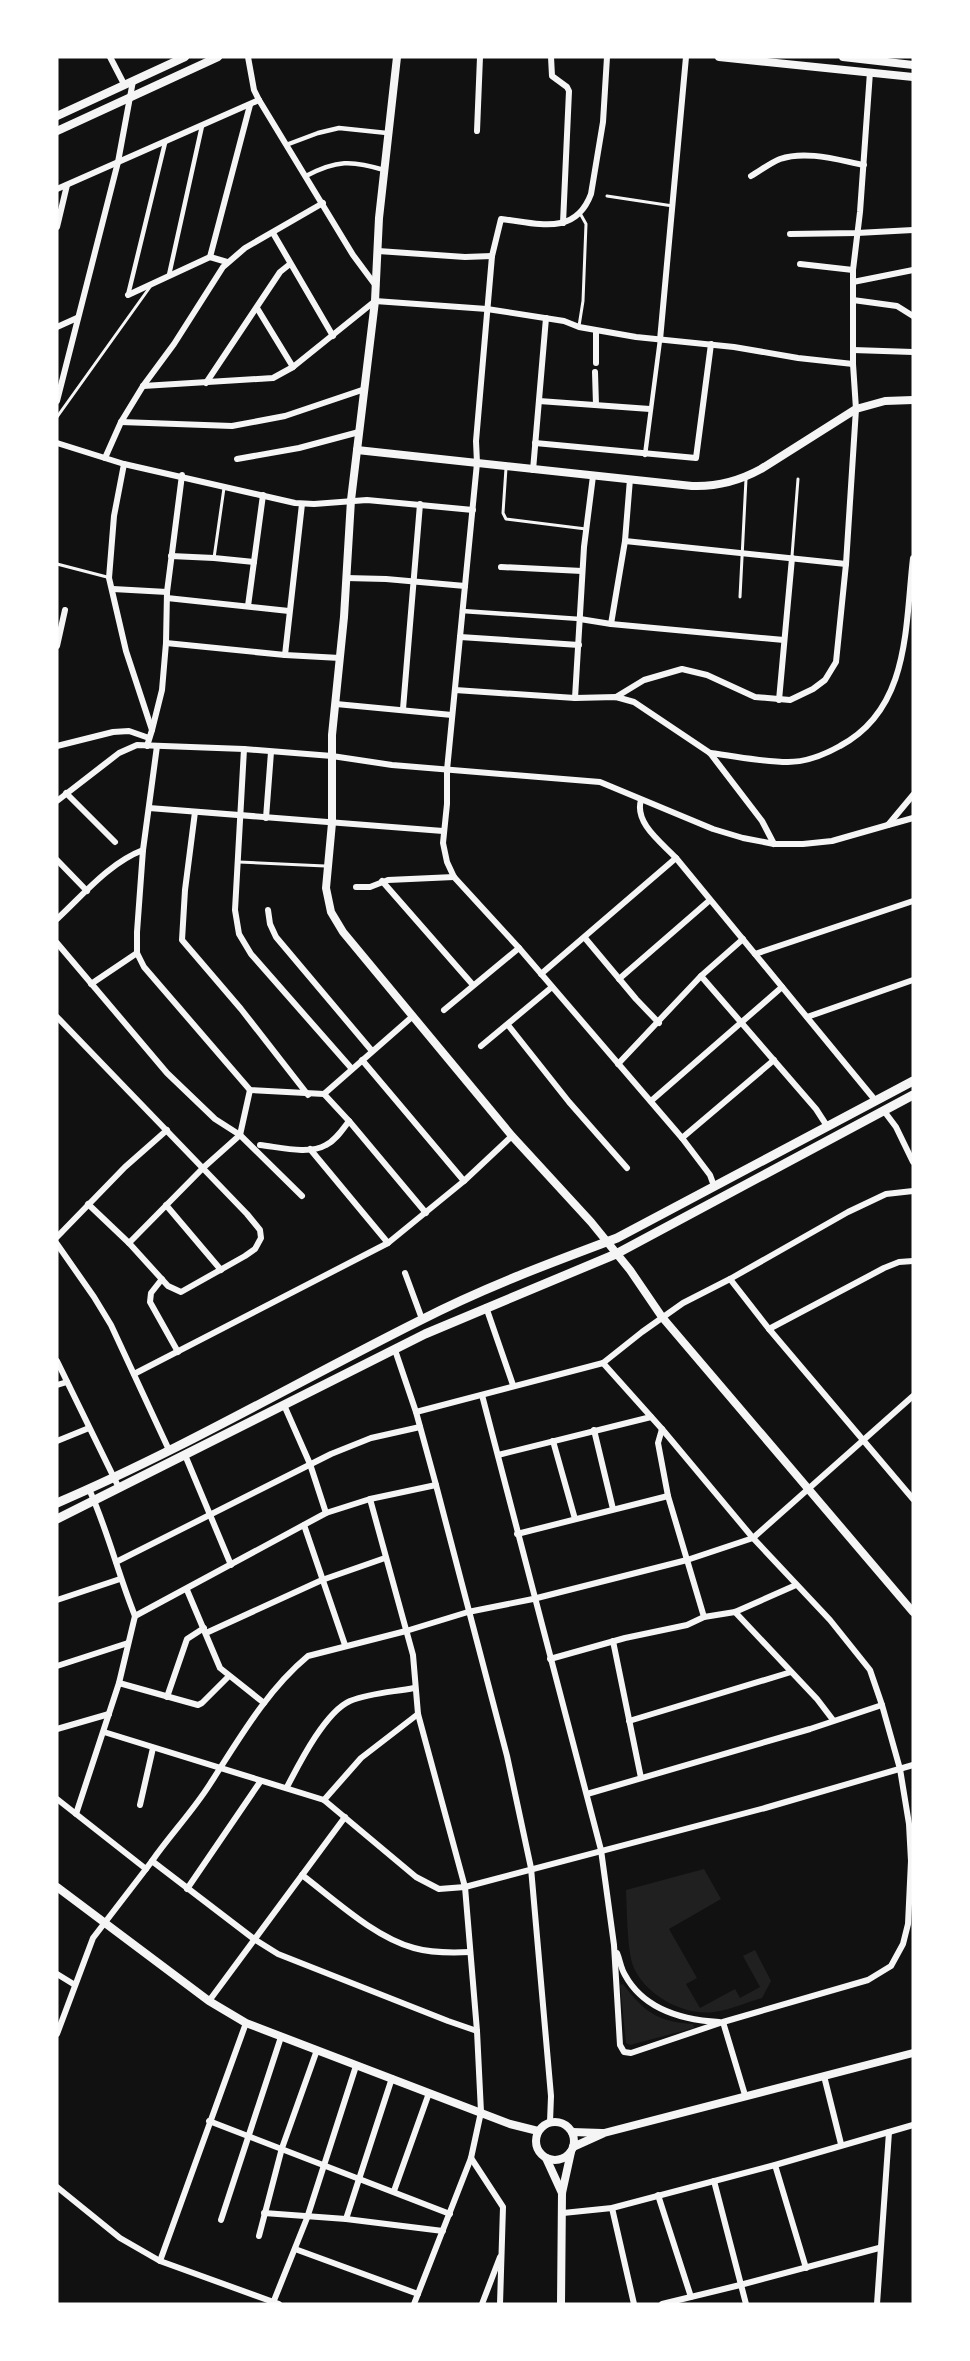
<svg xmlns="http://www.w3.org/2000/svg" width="970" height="2361" font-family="'PT Sans Narrow',sans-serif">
	<rect width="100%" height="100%" fill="#111"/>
	<!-- green -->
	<g fill="#202020">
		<path d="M704 1869 721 1899 669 1929 697 1978 686 1984 700 2008 735 1989 740 1998 760 1987 743 1956 755 1950 771 1981 762 1998C747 2002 730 2010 714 2012 682 2017 638 1991 631 1959 627 1937 627 1913 626 1890Z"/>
		<path d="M623 1984C644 2012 658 2022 693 2024L694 2028 630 2045 626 2043 620 1985Z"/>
	</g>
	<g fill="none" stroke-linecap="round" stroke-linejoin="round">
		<!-- service -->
		<g stroke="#f5f5f5" stroke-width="3">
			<polyline points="607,196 673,206"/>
			<polyline points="579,326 583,301 586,224 581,215"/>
			<polyline points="57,417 150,287"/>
			<polyline points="506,468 503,513 506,519 586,529"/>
			<polyline points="792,556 798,479"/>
			<polyline points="214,558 224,488"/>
			<polyline points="57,564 107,577"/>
			<polyline points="740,597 746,479"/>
			<polyline points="239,862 325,866"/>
		</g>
		<!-- pedestrian -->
		<g stroke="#f5f5f5" stroke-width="4.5">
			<polyline points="286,145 318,133 339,128 387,133"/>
			<path d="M306 176C336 160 352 160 384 170"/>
			<polyline points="169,275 202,126"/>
			<polyline points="128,295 165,143"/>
			<polyline points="645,455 660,340"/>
			<polyline points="462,611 580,619"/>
		</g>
		<!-- minor -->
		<g stroke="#f5f5f5" stroke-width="6">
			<polyline points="110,57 124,84"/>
			<polyline points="248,57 254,90 259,100 353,255 376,286"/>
			<polyline points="551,57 552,76 567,87 569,91 563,223"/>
			<path d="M607 57 603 122 591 194C575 237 537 223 501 219L492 256 476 441 477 463 447 770V804L443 843 447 862 454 877 519 948 682 1138 710 1175 714 1186"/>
			<polyline points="477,131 480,57"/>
			<path d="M751 176C760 171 770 163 780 159 806 150 838 160 864 165"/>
			<polyline points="57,189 259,100"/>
			<polyline points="57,227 67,185"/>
			<polyline points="273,233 333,336"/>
			<polyline points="790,234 857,233 913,230"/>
			<polyline points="378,251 465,257 492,256"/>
			<polyline points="210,257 250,105"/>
			<polyline points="800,264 853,270"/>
			<polyline points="853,282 913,270"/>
			<polyline points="128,295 210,257 227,262"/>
			<polyline points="853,300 897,306 913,316"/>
			<polyline points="257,308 293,367"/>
			<polyline points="57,327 77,318"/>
			<polyline points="660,340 686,57"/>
			<polyline points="853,350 913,352"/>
			<polyline points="596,363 596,331"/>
			<polyline points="595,372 596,405"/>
			<polyline points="206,383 280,272 290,264"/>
			<polyline points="143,386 273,378 293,367 375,301 487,309 564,321 579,327 636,337 734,347 798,358 853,364"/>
			<polyline points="57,401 118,162 133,81"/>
			<polyline points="539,401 650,409"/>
			<polyline points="121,422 232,426 285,416 365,389"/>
			<polyline points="57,443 124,464 295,503 314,504 367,500 473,510"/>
			<polyline points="535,443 696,458 711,344"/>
			<polyline points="105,458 121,422 143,386 174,344 223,267 245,248 323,203"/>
			<polyline points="237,459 299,448 359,432"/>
			<polyline points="124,464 114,516 109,578 126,651 152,730 147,746"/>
			<polyline points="533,470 546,318"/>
			<polyline points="625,541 846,564"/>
			<polyline points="171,556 214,558 254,562"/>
			<polyline points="501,567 582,571"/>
			<polyline points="346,578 386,579 465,586"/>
			<polyline points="113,589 167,592"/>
			<polyline points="167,598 289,611"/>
			<polyline points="248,606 263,495"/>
			<polyline points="580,619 611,624 784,640"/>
			<polyline points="611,624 625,541 630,479"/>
			<polyline points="460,637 579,645"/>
			<polyline points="166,643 285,655 340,658"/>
			<polyline points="57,646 65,610"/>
			<polyline points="285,655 302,504"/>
			<polyline points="455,690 575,698 616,697 634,702 710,753 762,821 774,844"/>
			<polyline points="616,697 644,680 682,669 707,675 755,697 790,700 813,689 825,680 836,662 846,564 856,409 853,364 853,270 860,212 870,72"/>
			<polyline points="575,698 584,547 593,476"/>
			<polyline points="779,700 792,558"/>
			<polyline points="336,704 452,715"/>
			<polyline points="403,709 420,504"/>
			<polyline points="152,730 162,690 166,643 167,592 182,475"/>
			<polyline points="57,746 113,732 129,731 149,738"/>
			<polyline points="157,746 143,850 137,932 137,953 144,967 250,1090 324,1094 413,1016"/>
			<polyline points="244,749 235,910 239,934 251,954 352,1069"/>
			<path d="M710 753C736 756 762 762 788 762 807 762 824 755 840 746 910 709 905 627 913 558"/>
			<polyline points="66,793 115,842"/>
			<path d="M641 800C634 823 662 843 676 858L875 1100"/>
			<polyline points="57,801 119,753 137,745 244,749 332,756 392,765 600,782 713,829 743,838 774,844 803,844 832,841 888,825 913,795"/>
			<polyline points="149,808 443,831"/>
			<polyline points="195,812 185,890 182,940 241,1009 308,1095"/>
			<polyline points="266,818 271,752"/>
			<polyline points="888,825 913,818"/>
			<polyline points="57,860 87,891"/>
			<polyline points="382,881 473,985"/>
			<polyline points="356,887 370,887 388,880 454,877"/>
			<polyline points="268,910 270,924 276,937 372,1051"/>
			<path d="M57 919C83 895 109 863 143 850"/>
			<polyline points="585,938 636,999 659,1023"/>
			<polyline points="57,943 167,1073 215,1119 240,1135 302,1196"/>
			<polyline points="755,954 913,901"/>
			<polyline points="541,974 676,858"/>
			<polyline points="701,976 816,1109 827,1126"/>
			<polyline points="619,979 710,900"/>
			<polyline points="91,984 137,953"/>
			<polyline points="444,1010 519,948"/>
			<polyline points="57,1017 247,1214 260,1230 261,1238 255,1249 245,1256 181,1292 168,1286 129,1243 88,1204"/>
			<polyline points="807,1017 913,980"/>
			<polyline points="508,1025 569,1102 627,1168"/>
			<polyline points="481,1046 552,987"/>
			<polyline points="362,1060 464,1181"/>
			<polyline points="618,1064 701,976 743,939"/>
			<polyline points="324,1094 349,1121 426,1213"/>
			<polyline points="651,1101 782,987"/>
			<polyline points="884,1111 896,1127 913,1162"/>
			<polyline points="682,1138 774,1060"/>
			<path d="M260 1145C279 1147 309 1155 326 1145 336 1140 343 1129 349 1121"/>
			<polyline points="310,1149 388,1243"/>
			<polyline points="166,1205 221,1270"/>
			<polyline points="57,1237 125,1167 167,1130"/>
			<polyline points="129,1243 203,1168 240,1135 250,1090"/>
			<polyline points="57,1244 94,1297 111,1325 169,1450"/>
			<polyline points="405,1273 422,1319"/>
			<polyline points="162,1279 151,1293 150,1302 178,1352"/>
			<polyline points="730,1279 769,1329 913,1499"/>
			<polyline points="486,1307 513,1385"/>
			<polyline points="769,1329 884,1268 899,1262 913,1261"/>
			<polyline points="395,1350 416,1412 436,1485 507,1756 531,1868 551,2096 550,2122"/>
			<polyline points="57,1361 119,1488"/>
			<polyline points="134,1374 388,1243 464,1181 512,1136"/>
			<polyline points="57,1385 67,1382"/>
			<polyline points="482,1395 601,1850 614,1945 620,2045 624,2052 631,2053 723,2022 868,1980 891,1966 903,1944 908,1924 911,1861 909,1824 900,1769 882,1705 870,1670 830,1620 753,1538 662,1429 603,1363"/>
			<polyline points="284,1405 310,1464 326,1513"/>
			<polyline points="416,1412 603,1363 642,1332 683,1303 730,1279 848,1212 886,1194 913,1191"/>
			<polyline points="662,1429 658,1443 668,1496 704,1617"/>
			<polyline points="594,1430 613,1509"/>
			<polyline points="57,1441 89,1428"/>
			<polyline points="553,1441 575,1519"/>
			<polyline points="185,1455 231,1565"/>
			<polyline points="498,1455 651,1417"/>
			<path d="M89 1489C108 1531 118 1574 135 1616"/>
			<polyline points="370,1499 413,1655 418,1714 465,1887 477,2031 481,2112 471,2158 414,2304"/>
			<polyline points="304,1525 345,1645"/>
			<polyline points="517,1534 668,1496"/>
			<polyline points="116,1562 331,1454 371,1438 420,1427"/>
			<polyline points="187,1590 220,1668 264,1703"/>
			<polyline points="57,1600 120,1579"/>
			<polyline points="735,1612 817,1699 833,1720"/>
			<polyline points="135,1616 326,1513 370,1499 436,1485"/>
			<polyline points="206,1633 322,1580 385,1558"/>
			<polyline points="613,1641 641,1778"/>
			<polyline points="550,1659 625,1638 687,1625 704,1617 735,1612 796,1585"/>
			<polyline points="57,1666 128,1643"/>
			<polyline points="119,1683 198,1705 202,1703 228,1677"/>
			<polyline points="167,1697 187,1639 204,1628"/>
			<polyline points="629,1721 791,1672"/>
			<polyline points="57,1729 109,1714"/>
			<polyline points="104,1732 324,1800 416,1877 439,1889 465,1887 765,1808 913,1765"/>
			<path d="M287 1787C299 1764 325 1712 350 1701 370 1693 393 1692 414 1688"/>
			<polyline points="587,1794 810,1729 882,1705"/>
			<polyline points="57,1799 146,1869 152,1861 254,1939 278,1954 448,2021 477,2031"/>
			<polyline points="324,1800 361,1758 418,1714"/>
			<polyline points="140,1805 153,1748"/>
			<polyline points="76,1814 119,1683 135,1616"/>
			<path d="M152 1861C170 1835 193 1811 210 1784 239 1739 267 1690 308 1656L406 1631 468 1612 533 1599 687 1560 753 1538 913 1396"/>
			<path d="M302 1875C335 1900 374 1937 414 1948 432 1953 451 1953 470 1952"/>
			<polyline points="187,1889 260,1782"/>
			<path d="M617 1953C620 1960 621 1969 625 1975 644 2010 683 2020 719 2022"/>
			<polyline points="57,1974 75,1985"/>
			<polyline points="209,2001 345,1817"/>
			<polyline points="723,2022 745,2095"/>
			<polyline points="57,2034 93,1938 146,1869"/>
			<polyline points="824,2076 841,2144"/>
			<polyline points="209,2121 450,2214"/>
			<polyline points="471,2158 503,2207 500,2304"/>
			<polyline points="775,2165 806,2268"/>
			<polyline points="714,2181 746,2304"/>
			<polyline points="57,2187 120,2238 160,2261 279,2304"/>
			<polyline points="394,2191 429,2093"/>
			<polyline points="658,2195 691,2297"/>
			<polyline points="612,2208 634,2304"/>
			<polyline points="264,2213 346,2219 443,2231"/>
			<polyline points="563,2213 612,2208 775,2165 913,2125"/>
			<polyline points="346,2219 392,2078"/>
			<polyline points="221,2220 281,2037"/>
			<polyline points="259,2236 282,2148 317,2050"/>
			<polyline points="295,2249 418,2294"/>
			<polyline points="160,2261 246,2023"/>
			<polyline points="273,2303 307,2218 356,2066"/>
			<polyline points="482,2304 500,2257"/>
			<polyline points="662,2304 740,2285 879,2248"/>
			<polyline points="877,2304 889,2132"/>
		</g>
		<!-- tertiary -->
		<g stroke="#f5f5f5" stroke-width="8">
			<polyline points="397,57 379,218 375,301 351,500 344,617 332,735 332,823 326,888 331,912 343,932 512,1136 591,1222 630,1270 662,1317 913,1612"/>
			<path d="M357 450 692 486C717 487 739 481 761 469L856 409 885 401 913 400"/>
			<polyline points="57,1887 209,2001 246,2023 510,2124 538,2131"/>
			<circle cx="555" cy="2141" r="19"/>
			<polyline points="572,2132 602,2133"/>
			<polyline points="573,2147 604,2133 913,2053"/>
			<polyline points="546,2158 562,2193"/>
			<polyline points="561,2304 562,2193 571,2152"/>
		</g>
		<!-- secondary -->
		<g stroke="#f5f5f5" stroke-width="8">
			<polyline points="719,57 913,77"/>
			<polyline points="843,57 913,65"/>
			<polyline points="57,116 185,57"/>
			<polyline points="57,131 218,57"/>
		</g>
		<!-- primary -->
		<g stroke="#f5f5f5" stroke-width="9">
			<path d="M57 1503C181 1450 299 1381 419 1321 483 1288 550 1263 617 1238L913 1081"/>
			<polyline points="57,1519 425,1334 616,1254 913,1095"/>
		</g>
	</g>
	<!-- border -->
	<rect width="970" height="2361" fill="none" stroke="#ffffff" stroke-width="117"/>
</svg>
